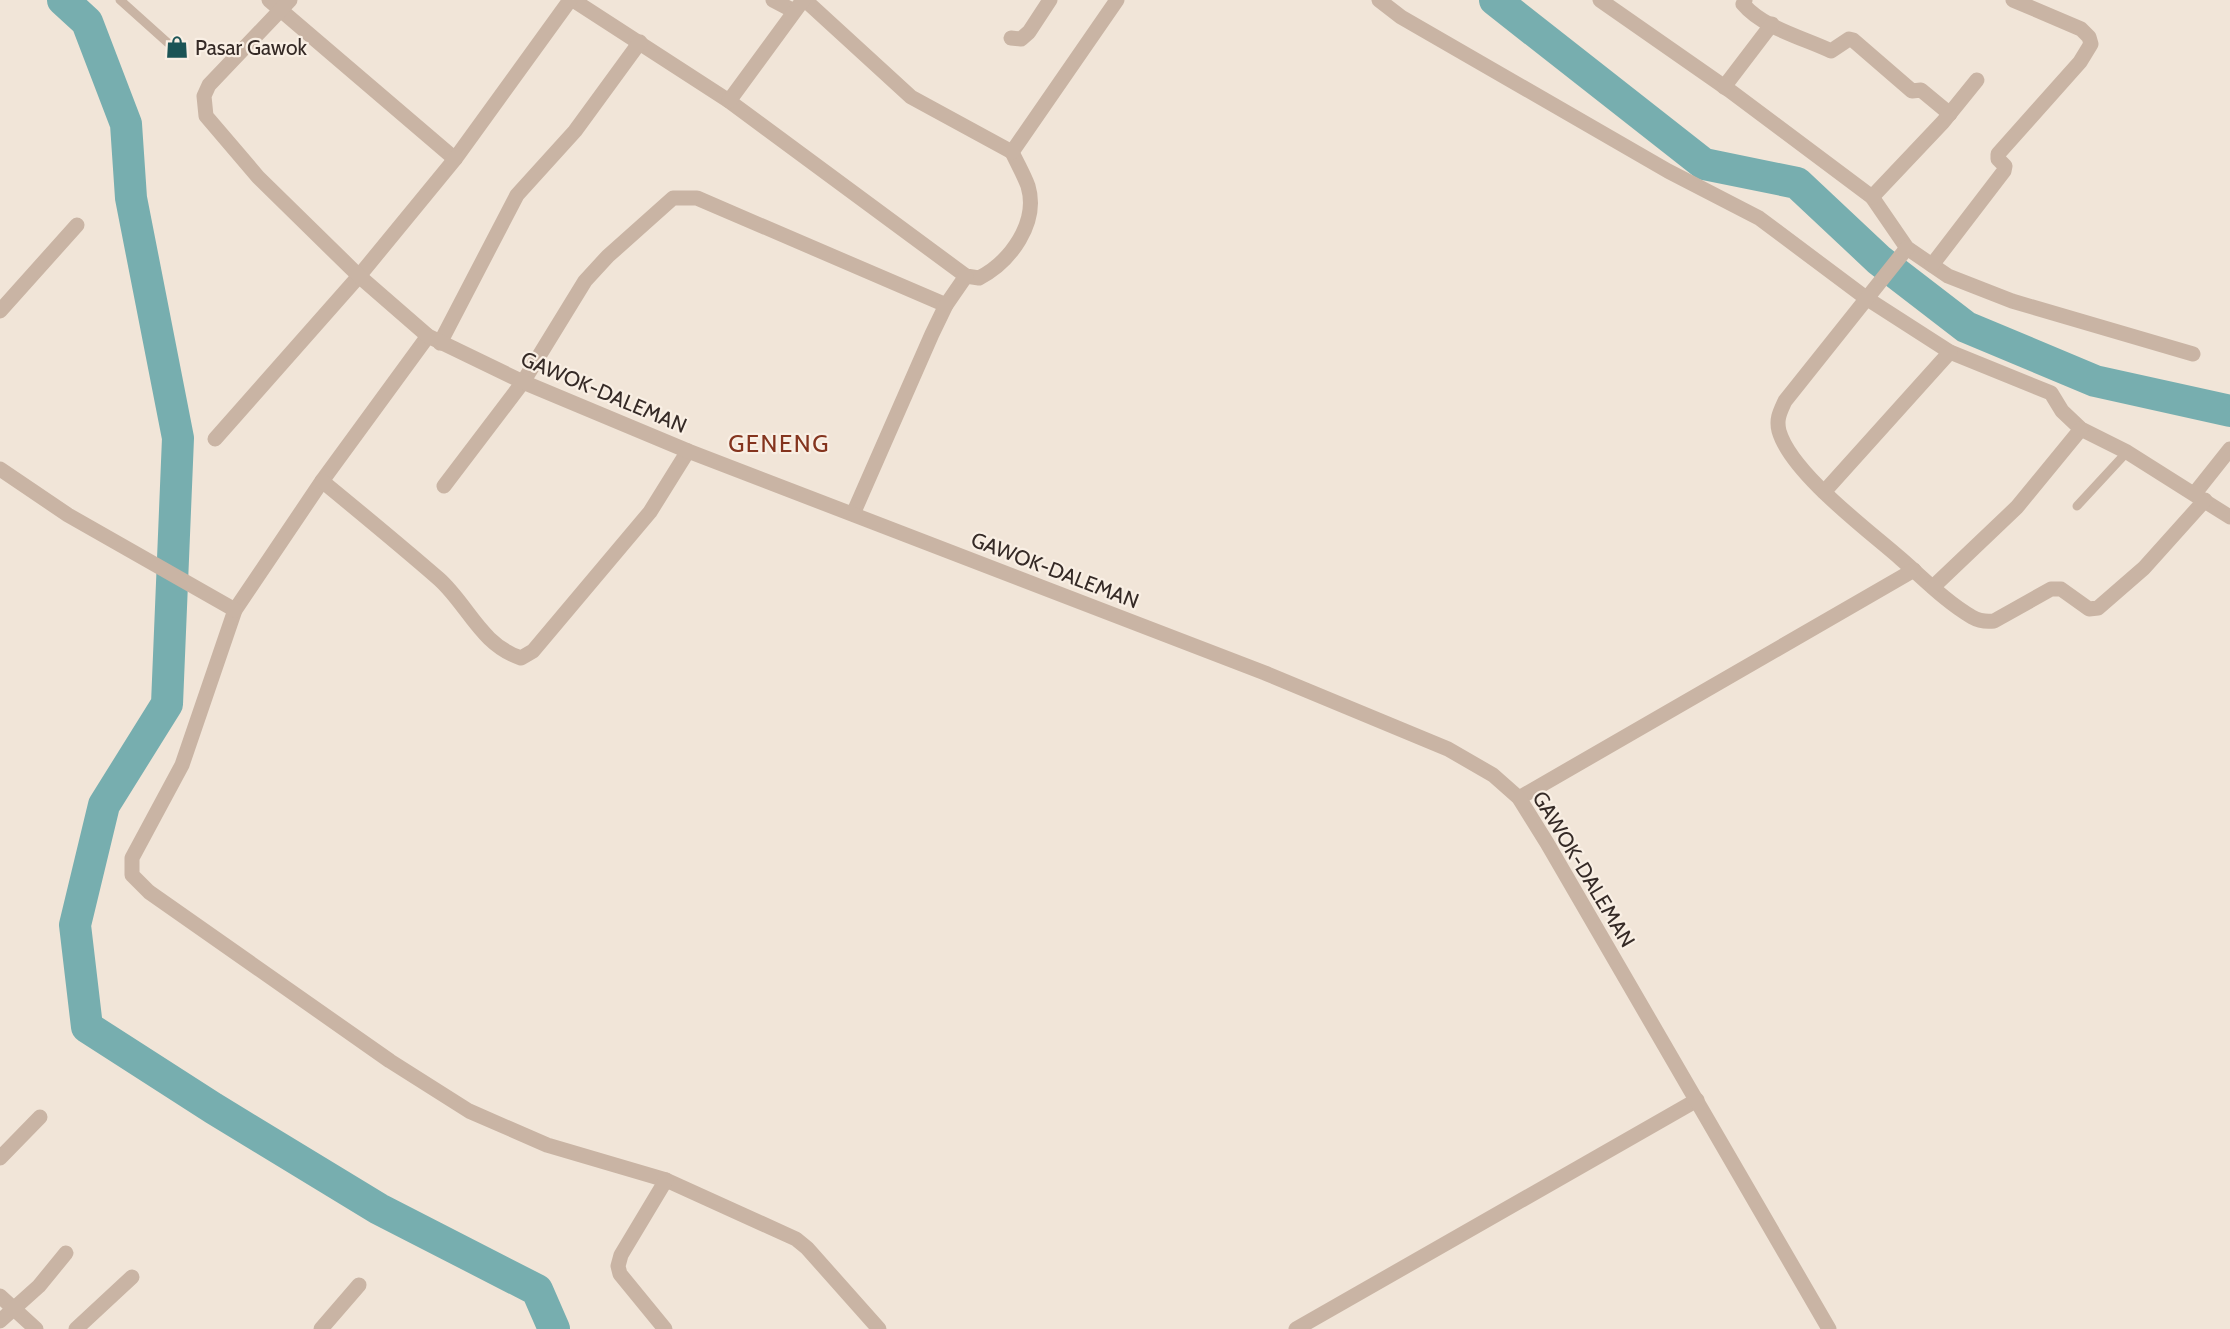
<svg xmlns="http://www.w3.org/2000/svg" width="2230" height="1329" font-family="Cabin,sans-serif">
	<rect width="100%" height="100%" fill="#f1e5d8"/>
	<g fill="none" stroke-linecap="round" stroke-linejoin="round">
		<!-- river -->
		<g stroke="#77aeaf" stroke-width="32">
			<polyline points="63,0 87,22 126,124 131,198 178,438 167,704 104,805 75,925 87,1027 213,1108 379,1209 537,1290 554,1329"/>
			<polyline points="1495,0 1704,164 1797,183 1879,260 1966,327 2095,381 2230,411"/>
		</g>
		<!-- service -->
		<g stroke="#c9b4a4" stroke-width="9">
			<polyline points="120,0 168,43"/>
			<polyline points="2077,506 2127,452"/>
		</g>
		<!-- minor -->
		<g stroke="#c9b4a4" stroke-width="15">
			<polyline points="269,0 455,159"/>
			<path d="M573 0 729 101 966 276 979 278C1010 262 1039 223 1028 186 1024 175 1017 163 1012 152"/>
			<polyline points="773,0 794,11"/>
			<polyline points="805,0 911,97 1012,152 1117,0"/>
			<polyline points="1379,0 1401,17 1668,171 1759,218 1866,298 1950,352 2051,393 2062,411 2081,429 2127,452 2230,517"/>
			<polyline points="1600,0 1729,90 1872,197 1907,248 1948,276 2012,301 2193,354"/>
			<path d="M1745 0 1743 4C1763 28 1804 38 1831 51L1849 39 1853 40 1912 91 1921 90 1950 114"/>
			<polyline points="1011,38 1021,39 1029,32 1050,0"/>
			<polyline points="1724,87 1772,24"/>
			<polyline points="729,101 803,0"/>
			<polyline points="1872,197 1943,122 1977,80"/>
			<path d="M1907 248 1785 401C1780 412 1776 419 1779 431 1791 473 1868 530 1901 559 1923 578 1946 602 1972 617 1979 621 1986 622 1994 621L2051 589H2061L2089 609 2098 608 2144 568 2205 500"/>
			<polyline points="1932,265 2004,171 2005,166 1998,159 1998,154 2080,62 2091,44 2089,37 2081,29 2013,0"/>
			<polyline points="0,311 77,225"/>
			<polyline points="428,336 322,481 235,610 182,765 132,858 132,875 149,892 390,1061 469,1111 547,1145 666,1180 796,1239 807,1248 879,1329"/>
			<polyline points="440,343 517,195 575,131 640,42"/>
			<polyline points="215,439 359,276 455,159 570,0"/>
			<polyline points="0,469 68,515 235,610"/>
			<path d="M322 481C361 513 401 546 439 579 468 605 481 645 521 658L533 651 650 512 688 451"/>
			<polyline points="444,486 523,382 585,281 608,256 673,198 697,198 946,305"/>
			<polyline points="1824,492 1950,352"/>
			<polyline points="2195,493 2230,449"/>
			<polyline points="853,514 932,334 946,305 966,276"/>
			<polyline points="1933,587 2017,507 2081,429"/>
			<polyline points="1519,798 1914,570"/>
			<polyline points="0,1158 40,1117"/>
			<polyline points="0,1296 36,1329"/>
			<polyline points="0,1321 39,1286 66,1253"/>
			<polyline points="76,1329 132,1277"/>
			<polyline points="321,1329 359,1285"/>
			<polyline points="665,1329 620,1274 618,1266 621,1255 666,1180"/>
			<polyline points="1296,1329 1697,1100"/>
		</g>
		<!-- tertiary -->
		<polyline stroke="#c9b4a4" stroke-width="15" points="290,0 209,85 204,96 206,116 258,177 359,276 428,336 523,382 688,451 1265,673 1448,749 1493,775 1519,798 1547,843 1829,1329"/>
	</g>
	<!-- icons -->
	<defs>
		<g id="shop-bare" transform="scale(1.8)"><path d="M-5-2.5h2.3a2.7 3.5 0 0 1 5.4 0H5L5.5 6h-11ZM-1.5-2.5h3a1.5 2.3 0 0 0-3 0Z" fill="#1b5456" stroke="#f9efe4" stroke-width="2.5" paint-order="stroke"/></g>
	</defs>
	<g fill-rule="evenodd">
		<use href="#shop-bare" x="177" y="47"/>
	</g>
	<g text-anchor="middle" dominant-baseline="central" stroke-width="4.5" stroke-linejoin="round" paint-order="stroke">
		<!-- poi labels -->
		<g font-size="21" fill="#352a26" stroke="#f9efe4" text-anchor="start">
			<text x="195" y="47">Pasar Gawok</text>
		</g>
		<!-- street labels -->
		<g font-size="21" fill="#352a26" stroke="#f9efe4">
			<text transform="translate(604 392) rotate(23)">GAWOK-DALEMAN</text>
			<text transform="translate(1055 570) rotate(21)">GAWOK-DALEMAN</text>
			<text transform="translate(1584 869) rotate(59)">GAWOK-DALEMAN</text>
		</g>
		<!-- quarter labels -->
		<g font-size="24" letter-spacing="1.5" fill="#84341e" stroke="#f9efe4">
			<text x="779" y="443">GENENG</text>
		</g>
	</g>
</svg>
